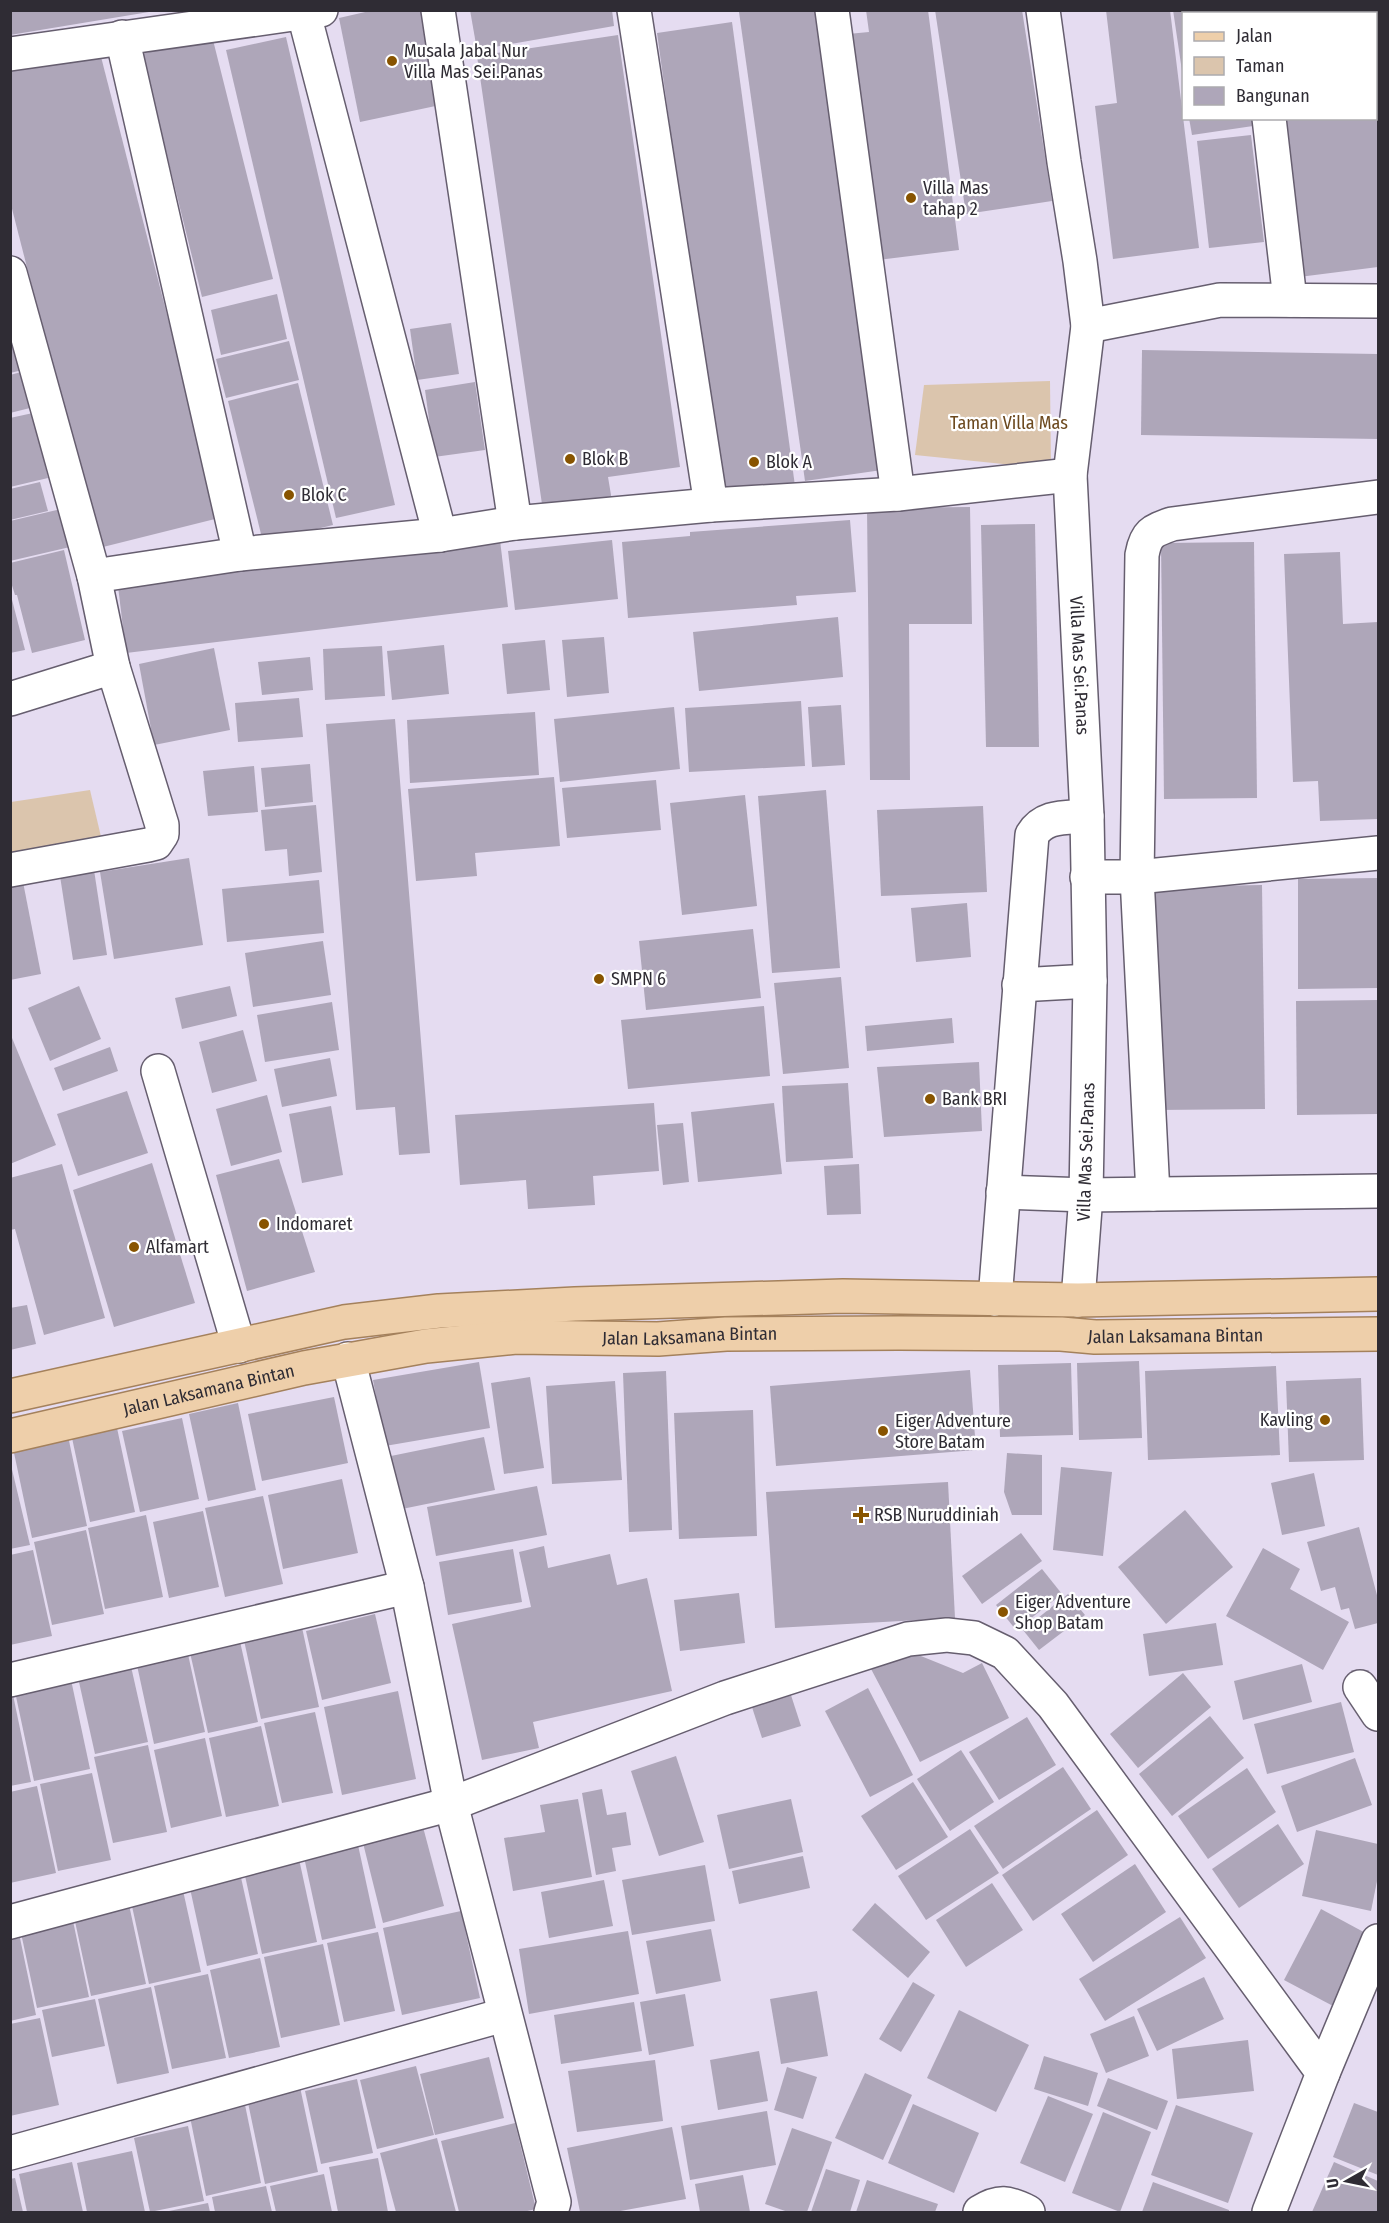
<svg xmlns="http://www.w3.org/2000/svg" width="1389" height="2223" font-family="'Fira Sans Condensed',sans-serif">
	<rect width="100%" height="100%" fill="#e5dcf1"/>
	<!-- green -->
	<g fill="#dbc5ad">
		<polygon points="1050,381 1051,469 915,455 924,385"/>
		<polygon points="90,790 106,858 11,873 11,802"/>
	</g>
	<!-- building -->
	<g fill="#aea6b9">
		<polygon points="10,10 149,10 149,12 10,35"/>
		<polygon points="374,10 426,10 445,104 360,122 339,18"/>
		<polygon points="470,10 612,10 614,26 477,50"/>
		<polygon points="752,10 817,10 882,470 805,481 739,12"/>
		<polygon points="866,10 928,10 959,250 878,260 848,34 869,32"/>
		<polygon points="935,10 1022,10 1052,201 966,214"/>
		<polygon points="1106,10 1170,10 1199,248 1113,259 1095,106 1117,103"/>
		<polygon points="1173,10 1236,10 1237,14 1184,14 1182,71"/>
		<polygon points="1270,10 1378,10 1378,267 1299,277 1281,118 1376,118 1376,14 1270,14"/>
		<polygon points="732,22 795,486 721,497 657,33"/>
		<polygon points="618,35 680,467 608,477 612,501 543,511 477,56"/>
		<polygon points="212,36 273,279 202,297 142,54"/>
		<polygon points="286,37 395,505 336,518 226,50"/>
		<polygon points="98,45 219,518 99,548 10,201 10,67"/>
		<polygon points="1189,118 1252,118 1253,126 1192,135"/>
		<polygon points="1251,135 1264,242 1209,248 1197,141"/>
		<polygon points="277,294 287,339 221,355 211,310"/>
		<polygon points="451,323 459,374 417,380 410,329"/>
		<polygon points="19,337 27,369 10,373 10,339"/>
		<polygon points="289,341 299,380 226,398 216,359"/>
		<polygon points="1142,350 1378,354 1378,439 1141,435"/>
		<polygon points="25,371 34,407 10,413 10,375"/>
		<polygon points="475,382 485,450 434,457 425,390"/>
		<polygon points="298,383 333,525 263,542 228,401"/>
		<polygon points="33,413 48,478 10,487 10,418"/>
		<polygon points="40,482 48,511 10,520 10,489"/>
		<polygon points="970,507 972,624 909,624 910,780 870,780 867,508"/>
		<polygon points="61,509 70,547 10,561 10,521"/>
		<polygon points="850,520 856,592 796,596 797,605 628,618 622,542 690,536 690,532"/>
		<polygon points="1035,524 1039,747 986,747 981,525"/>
		<polygon points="500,540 508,607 126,653 118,586"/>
		<polygon points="612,540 618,599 515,610 508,551"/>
		<polygon points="1254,542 1257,798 1164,799 1161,543"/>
		<polygon points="64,550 85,640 32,653 17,595 15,595 10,579 10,563"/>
		<polygon points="1340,552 1343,624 1378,622 1378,819 1320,821 1318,781 1293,782 1284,554"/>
		<polygon points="10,592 25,650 10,653"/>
		<polygon points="838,617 843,677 699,691 693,632"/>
		<polygon points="604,637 609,693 567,697 562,640"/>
		<polygon points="545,640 550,690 507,694 502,644"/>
		<polygon points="444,645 449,694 392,700 387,651"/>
		<polygon points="382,646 385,696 325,700 323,649"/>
		<polygon points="214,648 230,730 154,745 139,664"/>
		<polygon points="310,657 313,690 262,695 258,662"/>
		<polygon points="299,698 303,737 238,742 235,703"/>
		<polygon points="801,701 805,766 689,772 685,708"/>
		<polygon points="841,705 845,765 812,767 808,707"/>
		<polygon points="674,707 680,769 560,782 554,719"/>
		<polygon points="535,712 539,775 410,783 407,720"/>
		<polygon points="395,719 430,1153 399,1155 395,1107 356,1110 326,724"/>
		<polygon points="310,764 313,802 265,807 261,768"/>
		<polygon points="254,766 258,812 208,816 203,771"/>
		<polygon points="554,777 560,846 475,853 477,876 416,881 408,789"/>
		<polygon points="656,780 661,830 567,838 562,788"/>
		<polygon points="826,790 840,968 772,973 758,796"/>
		<polygon points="745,795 757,906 682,915 670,803"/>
		<polygon points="316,805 322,872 289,876 287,849 265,851 261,810"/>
		<polygon points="983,806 987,892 881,896 877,810"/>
		<polygon points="189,858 203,945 114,959 100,872"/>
		<polygon points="94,870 107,955 73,960 60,876"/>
		<polygon points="1378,878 1378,988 1298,989 1298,879"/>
		<polygon points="319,880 324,933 227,942 222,889"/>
		<polygon points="23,882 41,974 10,980 10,884"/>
		<polygon points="1262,885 1265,1109 1157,1110 1154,887"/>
		<polygon points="967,903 971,957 916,962 911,908"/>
		<polygon points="753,929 761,998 646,1010 639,941"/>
		<polygon points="323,941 331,995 253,1007 245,953"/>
		<polygon points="841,977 849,1068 783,1074 774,983"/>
		<polygon points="79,986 101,1039 50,1061 28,1008"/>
		<polygon points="230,986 237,1016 182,1029 175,998"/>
		<polygon points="1378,1000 1378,1114 1297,1115 1296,1001"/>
		<polygon points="332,1002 339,1050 265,1062 257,1015"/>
		<polygon points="764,1006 770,1076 628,1089 621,1020"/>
		<polygon points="952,1018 954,1043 867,1051 865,1026"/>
		<polygon points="243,1030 257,1081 212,1093 199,1042"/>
		<polygon points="10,1033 56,1145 10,1164"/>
		<polygon points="110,1047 118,1071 63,1091 54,1068"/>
		<polygon points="330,1058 337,1096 282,1107 274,1069"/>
		<polygon points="979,1062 982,1131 884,1137 877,1067"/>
		<polygon points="848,1083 853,1158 786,1162 782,1086"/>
		<polygon points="127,1091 148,1153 78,1176 57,1114"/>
		<polygon points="267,1095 282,1152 231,1166 216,1109"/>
		<polygon points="654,1103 659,1171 593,1176 595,1205 528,1209 526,1180 460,1185 455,1115"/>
		<polygon points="774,1103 782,1174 698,1182 691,1112"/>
		<polygon points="331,1106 343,1175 302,1183 289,1114"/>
		<polygon points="683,1123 689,1182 663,1185 657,1125"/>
		<polygon points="279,1159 315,1272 247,1291 216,1175"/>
		<polygon points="152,1163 195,1303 114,1327 73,1190"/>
		<polygon points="62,1164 105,1318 44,1335 15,1229 10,1230 10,1178"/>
		<polygon points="859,1164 861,1214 827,1215 824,1166"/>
		<polygon points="27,1305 36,1344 10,1350 10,1308"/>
		<polygon points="1139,1361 1142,1438 1079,1440 1077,1363"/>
		<polygon points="479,1362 490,1428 385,1446 373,1380"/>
		<polygon points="1071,1363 1073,1435 1000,1437 998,1365"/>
		<polygon points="1276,1366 1280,1455 1148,1460 1145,1371"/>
		<polygon points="970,1370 976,1450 776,1466 770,1386"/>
		<polygon points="666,1371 672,1530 629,1532 623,1373"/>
		<polygon points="530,1377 544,1468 504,1474 491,1383"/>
		<polygon points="1361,1378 1364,1460 1289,1462 1286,1381"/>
		<polygon points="615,1381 622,1480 552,1484 546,1386"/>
		<polygon points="334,1397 348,1463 262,1481 248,1414"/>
		<polygon points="238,1403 256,1490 208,1501 189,1414"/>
		<polygon points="753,1410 757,1536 679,1539 674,1413"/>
		<polygon points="182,1418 199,1499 140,1512 122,1431"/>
		<polygon points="117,1428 135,1512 90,1522 72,1438"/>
		<polygon points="68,1436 87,1526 32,1538 13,1448"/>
		<polygon points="484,1437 495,1490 402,1509 391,1456"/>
		<polygon points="1007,1453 1042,1455 1042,1515 1012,1515 1004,1492"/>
		<polygon points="10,1461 30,1545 10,1549"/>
		<polygon points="1061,1467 1112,1472 1103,1556 1053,1550"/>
		<polygon points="1314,1473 1325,1526 1282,1535 1271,1483"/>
		<polygon points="342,1479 358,1553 283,1569 268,1495"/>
		<polygon points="948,1482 955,1618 775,1628 766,1492"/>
		<polygon points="537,1486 547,1535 436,1556 427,1507"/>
		<polygon points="263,1496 283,1584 225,1597 205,1508"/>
		<polygon points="1185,1510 1233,1567 1166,1624 1118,1567"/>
		<polygon points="203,1511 219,1587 169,1598 153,1522"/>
		<polygon points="146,1515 163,1597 105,1609 88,1528"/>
		<polygon points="1359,1527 1378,1599 1378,1623 1355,1629 1349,1608 1341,1610 1335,1587 1321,1591 1307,1542"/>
		<polygon points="86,1530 104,1614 52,1625 34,1542"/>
		<polygon points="1021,1533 1042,1561 982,1604 962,1576"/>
		<polygon points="544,1546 548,1568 610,1554 617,1585 647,1578 672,1691 533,1722 539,1748 482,1760 452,1624 531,1607 519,1552"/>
		<polygon points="1263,1548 1300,1569 1290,1589 1349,1622 1323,1670 1226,1616"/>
		<polygon points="513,1549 522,1602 448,1615 439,1562"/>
		<polygon points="33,1550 52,1636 10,1645 10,1555"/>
		<polygon points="1042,1569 1062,1594 1016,1630 996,1605"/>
		<polygon points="739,1593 745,1643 680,1651 674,1600"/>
		<polygon points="1068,1594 1085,1615 1039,1650 1023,1630"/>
		<polygon points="375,1614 391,1683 322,1700 306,1631"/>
		<polygon points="300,1618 319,1707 261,1719 242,1631"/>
		<polygon points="1216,1623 1223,1665 1149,1676 1143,1634"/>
		<polygon points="239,1637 258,1722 208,1733 189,1648"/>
		<polygon points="186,1645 205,1732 154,1744 135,1656"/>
		<polygon points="911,1652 963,1673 982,1663 1009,1718 920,1762 870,1667"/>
		<polygon points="130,1662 148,1742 95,1754 77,1673"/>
		<polygon points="1302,1664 1312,1702 1243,1720 1234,1681"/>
		<polygon points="1183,1673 1211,1707 1138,1768 1110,1734"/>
		<polygon points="70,1675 90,1769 34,1781 14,1687"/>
		<polygon points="868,1688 913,1775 870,1797 825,1711"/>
		<polygon points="789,1689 801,1726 762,1738 750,1701"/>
		<polygon points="12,1690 31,1782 10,1786 10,1691"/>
		<polygon points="398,1691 416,1779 342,1795 324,1707"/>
		<polygon points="1341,1702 1354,1752 1267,1774 1254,1724"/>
		<polygon points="315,1712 333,1793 282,1803 264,1723"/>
		<polygon points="1210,1716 1244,1758 1172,1816 1139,1774"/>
		<polygon points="1027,1717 1056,1765 999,1800 969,1752"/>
		<polygon points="261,1726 279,1806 226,1817 209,1738"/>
		<polygon points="205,1738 222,1816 171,1828 154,1750"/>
		<polygon points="148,1745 167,1832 113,1843 94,1757"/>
		<polygon points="961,1750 994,1802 950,1831 917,1779"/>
		<polygon points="676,1756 704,1842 659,1856 631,1771"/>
		<polygon points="1355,1758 1372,1805 1297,1832 1281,1786"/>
		<polygon points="1063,1767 1091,1809 1003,1869 974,1826"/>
		<polygon points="1247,1768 1276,1812 1208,1859 1178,1816"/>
		<polygon points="92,1773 111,1860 58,1871 40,1784"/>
		<polygon points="913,1782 948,1837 896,1870 861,1816"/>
		<polygon points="37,1786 56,1873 10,1883 10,1792"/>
		<polygon points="602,1789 607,1815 626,1812 631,1845 612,1848 616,1871 596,1875 582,1793"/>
		<polygon points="578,1799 592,1877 513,1891 504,1838 545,1832 540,1805"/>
		<polygon points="791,1799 803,1852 729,1869 717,1815"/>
		<polygon points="1097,1810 1128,1855 1033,1921 1002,1875"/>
		<polygon points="1278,1824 1304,1864 1239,1908 1212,1869"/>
		<polygon points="423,1827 444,1906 383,1923 363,1843"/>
		<polygon points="970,1829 999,1873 926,1920 898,1876"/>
		<polygon points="1316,1830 1378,1844 1378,1876 1371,1911 1302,1896"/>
		<polygon points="358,1845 376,1928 322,1940 304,1857"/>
		<polygon points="803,1856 810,1888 739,1904 732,1871"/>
		<polygon points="299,1859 317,1942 262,1954 244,1871"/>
		<polygon points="1135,1864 1166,1912 1093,1962 1061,1914"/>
		<polygon points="705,1865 715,1921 632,1935 622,1880"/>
		<polygon points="240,1873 258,1954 207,1966 189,1884"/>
		<polygon points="604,1880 613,1926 549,1938 541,1892"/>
		<polygon points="992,1883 1023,1930 966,1967 936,1920"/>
		<polygon points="182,1886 201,1972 149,1984 130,1897"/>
		<polygon points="128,1900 146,1984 91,1996 73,1912"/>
		<polygon points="875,1903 930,1952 908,1978 852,1930"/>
		<polygon points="1321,1909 1371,1936 1333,2006 1284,1980"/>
		<polygon points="461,1911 480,1998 402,2015 383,1928"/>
		<polygon points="1180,1917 1206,1958 1105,2021 1079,1979"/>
		<polygon points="73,1921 89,1997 37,2008 21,1933"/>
		<polygon points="711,1929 721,1981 656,1994 646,1941"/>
		<polygon points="628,1931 639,1994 529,2014 519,1949"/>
		<polygon points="378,1932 395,2011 344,2022 327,1943"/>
		<polygon points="20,1938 36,2015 10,2021 10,1940"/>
		<polygon points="323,1944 340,2025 281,2038 264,1957"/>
		<polygon points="260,1958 280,2047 229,2058 210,1970"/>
		<polygon points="208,1974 226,2058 172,2069 154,1986"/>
		<polygon points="1204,1977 1224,2019 1157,2051 1137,2009"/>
		<polygon points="913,1982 935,1995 901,2052 879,2039"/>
		<polygon points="151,1987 169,2073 117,2084 98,1999"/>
		<polygon points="817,1991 828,2056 781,2064 770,1999"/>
		<polygon points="685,1994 694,2046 649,2055 640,2002"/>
		<polygon points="95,1999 105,2046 52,2057 42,2010"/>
		<polygon points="634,2002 642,2051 561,2064 554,2015"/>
		<polygon points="959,2010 1029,2045 996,2112 927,2078"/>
		<polygon points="1134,2016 1149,2056 1106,2073 1090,2034"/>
		<polygon points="40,2018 59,2105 10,2116 10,2024"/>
		<polygon points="1248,2040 1254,2091 1177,2099 1172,2049"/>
		<polygon points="759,2051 768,2101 718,2110 710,2060"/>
		<polygon points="1044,2056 1098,2073 1088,2106 1034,2089"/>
		<polygon points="489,2057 504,2118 435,2135 420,2074"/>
		<polygon points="655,2060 663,2121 577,2132 568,2071"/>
		<polygon points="416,2066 434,2135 377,2149 360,2080"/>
		<polygon points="787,2067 817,2077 803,2119 774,2110"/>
		<polygon points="865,2073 912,2095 883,2160 835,2138"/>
		<polygon points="1108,2078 1168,2101 1157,2130 1097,2106"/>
		<polygon points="357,2079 373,2153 321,2164 305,2091"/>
		<polygon points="300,2087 318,2172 265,2184 247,2098"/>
		<polygon points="1048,2096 1093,2114 1065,2182 1020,2163"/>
		<polygon points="244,2100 261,2183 206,2196 189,2112"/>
		<polygon points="1354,2103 1378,2112 1378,2175 1333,2157"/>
		<polygon points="913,2104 979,2133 954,2193 888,2163"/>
		<polygon points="1176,2105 1253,2133 1228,2203 1151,2175"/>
		<polygon points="767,2111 776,2165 690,2180 681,2126"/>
		<polygon points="1103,2112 1151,2132 1120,2212 1072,2193"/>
		<polygon points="515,2123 536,2209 523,2212 459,2212 441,2141"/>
		<polygon points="188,2126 204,2201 150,2212 134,2138"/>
		<polygon points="672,2127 686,2199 615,2212 580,2212 567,2148"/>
		<polygon points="792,2128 832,2142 807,2212 788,2212 765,2204"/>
		<polygon points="437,2138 456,2212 396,2212 380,2153"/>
		<polygon points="132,2151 145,2212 87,2212 77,2163"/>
		<polygon points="378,2158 388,2212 338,2212 329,2167"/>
		<polygon points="72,2162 83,2212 27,2212 19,2174"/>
		<polygon points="1334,2162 1378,2181 1378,2212 1312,2212"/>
		<polygon points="826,2169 860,2180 850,2212 811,2212"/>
		<polygon points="324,2174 332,2212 276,2212 270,2186"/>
		<polygon points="743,2175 750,2212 700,2212 695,2184"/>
		<polygon points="15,2178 23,2212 10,2212 10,2179"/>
		<polygon points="867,2180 938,2204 935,2212 856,2212"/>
		<polygon points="1153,2182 1229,2210 1229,2212 1142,2212"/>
		<polygon points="266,2186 272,2212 215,2212 212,2197"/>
		<polygon points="208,2203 210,2212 169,2212 169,2211"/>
	</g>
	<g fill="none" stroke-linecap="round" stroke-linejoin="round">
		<!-- minor casing -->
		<g stroke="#665e6f" stroke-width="36">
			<g id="minor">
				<polyline points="438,10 515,523"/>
				<polyline points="634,10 711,505"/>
				<polyline points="832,10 898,494"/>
				<path id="s1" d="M1043 10 1064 162 1080 261 1088 326 1070 475 1087 816 1090 981 1086 1195 1078 1300"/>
				<polyline points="1257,10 1257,14"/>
				<polyline points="304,14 440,535"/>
				<polyline points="122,37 240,554"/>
				<polyline points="10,54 321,10"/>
				<polyline points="1269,118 1290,300"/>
				<polyline points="10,273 94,576 113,667 162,825 162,834 156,843 148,845 10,870"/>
				<polyline points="1088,326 1220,300 1378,301"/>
				<polyline points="94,576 240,554 440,535 515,523 711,505 898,494 1070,475"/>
				<polyline points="10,699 113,667"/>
				<polyline points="1087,877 1137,877 1378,853"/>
				<polyline points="1019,985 1090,981"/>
				<polyline points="158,1071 239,1346"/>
				<polyline points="1003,1192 1086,1195 1378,1191"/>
				<path d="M1153 1194 1137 877 1142 555C1146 533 1152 531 1172 524L1378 497"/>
				<path d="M995 1299 1032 835C1044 815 1065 818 1087 816"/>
				<polyline points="348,1359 407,1587 451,1804 554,2202 551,2212"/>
				<polyline points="10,1680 407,1587"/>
				<polyline points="1360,1687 1378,1714"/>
				<polyline points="10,1922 451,1804 725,1698 908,1639 947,1635 974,1638 1005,1653 1053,1705 1323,2073 1269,2212"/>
				<polyline points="1323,2073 1378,1941"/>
				<polyline points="10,2153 504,2015"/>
				<path d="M980 2212C999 2200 1008 2202 1028 2212"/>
			</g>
		</g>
		<!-- major casing -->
		<g stroke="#a4815c" stroke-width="36">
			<g id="major">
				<polyline points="10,1396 344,1322 439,1311 575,1304 843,1296 1078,1300 1378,1294"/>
				<path id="s2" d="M10 1436 304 1368 426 1346 516 1337 658 1339 726 1334 899 1333 1061 1334 1095 1337 1378 1334"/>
			</g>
		</g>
		<!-- minor -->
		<use href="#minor" stroke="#fff" stroke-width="33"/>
		<!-- major -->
		<use href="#major" stroke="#eecfaa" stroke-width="33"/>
	</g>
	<!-- markers -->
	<g fill="#885400" stroke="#fff" stroke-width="2">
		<circle cx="392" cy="61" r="6"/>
		<circle cx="911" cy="198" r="6"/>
		<circle cx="570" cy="459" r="6"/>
		<circle cx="754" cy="462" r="6"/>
		<circle cx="289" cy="495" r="6"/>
		<circle cx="599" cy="979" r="6"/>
		<circle cx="930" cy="1099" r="6"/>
		<circle cx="264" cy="1224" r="6"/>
		<circle cx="134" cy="1247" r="6"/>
		<circle cx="1325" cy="1420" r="6"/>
		<circle cx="883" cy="1431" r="6"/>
		<path d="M858 1506h6v6h6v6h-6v6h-6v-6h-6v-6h6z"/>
		<circle cx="1003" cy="1612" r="6"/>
	</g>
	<g text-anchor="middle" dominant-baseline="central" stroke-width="4.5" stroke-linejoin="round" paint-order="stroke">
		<!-- poi labels -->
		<g font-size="18" fill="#2f2c34" stroke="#fff" text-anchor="start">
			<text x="404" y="51">Musala Jabal Nur<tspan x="404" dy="21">Villa Mas Sei.Panas</tspan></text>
			<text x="923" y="188">Villa Mas<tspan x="923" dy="21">tahap 2</tspan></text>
			<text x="582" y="459">Blok B</text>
			<text x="766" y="462">Blok A</text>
			<text x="301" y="495">Blok C</text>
			<text x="611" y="979">SMPN 6</text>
			<text x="942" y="1099">Bank BRI</text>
			<text x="276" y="1224">Indomaret</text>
			<text x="146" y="1247">Alfamart</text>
			<text x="1313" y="1420" text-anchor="end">Kavling</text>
			<text x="895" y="1421">Eiger Adventure<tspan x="895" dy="21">Store Batam</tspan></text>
			<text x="874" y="1515">RSB Nuruddiniah</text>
			<text x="1015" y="1602">Eiger Adventure<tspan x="1015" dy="21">Shop Batam</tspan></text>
		</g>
		<!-- park labels -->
		<g font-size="18" fill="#6c491e" stroke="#fff">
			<text x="1009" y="423">Taman Villa Mas</text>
		</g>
		<!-- street labels -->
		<g font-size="18" fill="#2f2c34" stroke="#fff">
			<text stroke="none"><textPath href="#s1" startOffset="660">Villa Mas Sei.Panas</textPath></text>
			<text transform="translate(1086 1152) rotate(-88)">Villa Mas Sei.Panas</text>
			<text stroke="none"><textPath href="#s2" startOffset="1176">Jalan Laksamana Bintan</textPath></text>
			<text stroke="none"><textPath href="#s2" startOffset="690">Jalan Laksamana Bintan</textPath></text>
			<text stroke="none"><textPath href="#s2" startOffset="204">Jalan Laksamana Bintan</textPath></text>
		</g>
	</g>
	<!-- border -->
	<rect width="1389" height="2223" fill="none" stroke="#2f2c34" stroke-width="24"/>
	<!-- legend -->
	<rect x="1182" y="12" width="195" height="108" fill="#ffffff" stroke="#acabae" stroke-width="1.5"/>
	<rect x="1194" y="32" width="30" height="9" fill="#eecfaa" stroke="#acabae" stroke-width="1.5"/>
	<text x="1236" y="42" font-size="18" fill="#2f2c34">Jalan</text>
	<rect x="1194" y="57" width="30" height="18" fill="#dbc5ad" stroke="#acabae" stroke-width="1.5"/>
	<text x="1236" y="72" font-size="18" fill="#2f2c34">Taman</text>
	<rect x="1194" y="87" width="30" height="18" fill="#aea6b9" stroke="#acabae" stroke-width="1.5"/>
	<text x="1236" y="102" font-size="18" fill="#2f2c34">Bangunan</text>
	<!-- north arrow -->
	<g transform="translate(1347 2181) rotate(261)" stroke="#ffffff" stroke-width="4.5" paint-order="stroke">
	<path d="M0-4.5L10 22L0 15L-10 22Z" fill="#2f2c34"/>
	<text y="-9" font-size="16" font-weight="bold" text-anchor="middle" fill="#2f2c34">U</text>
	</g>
</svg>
